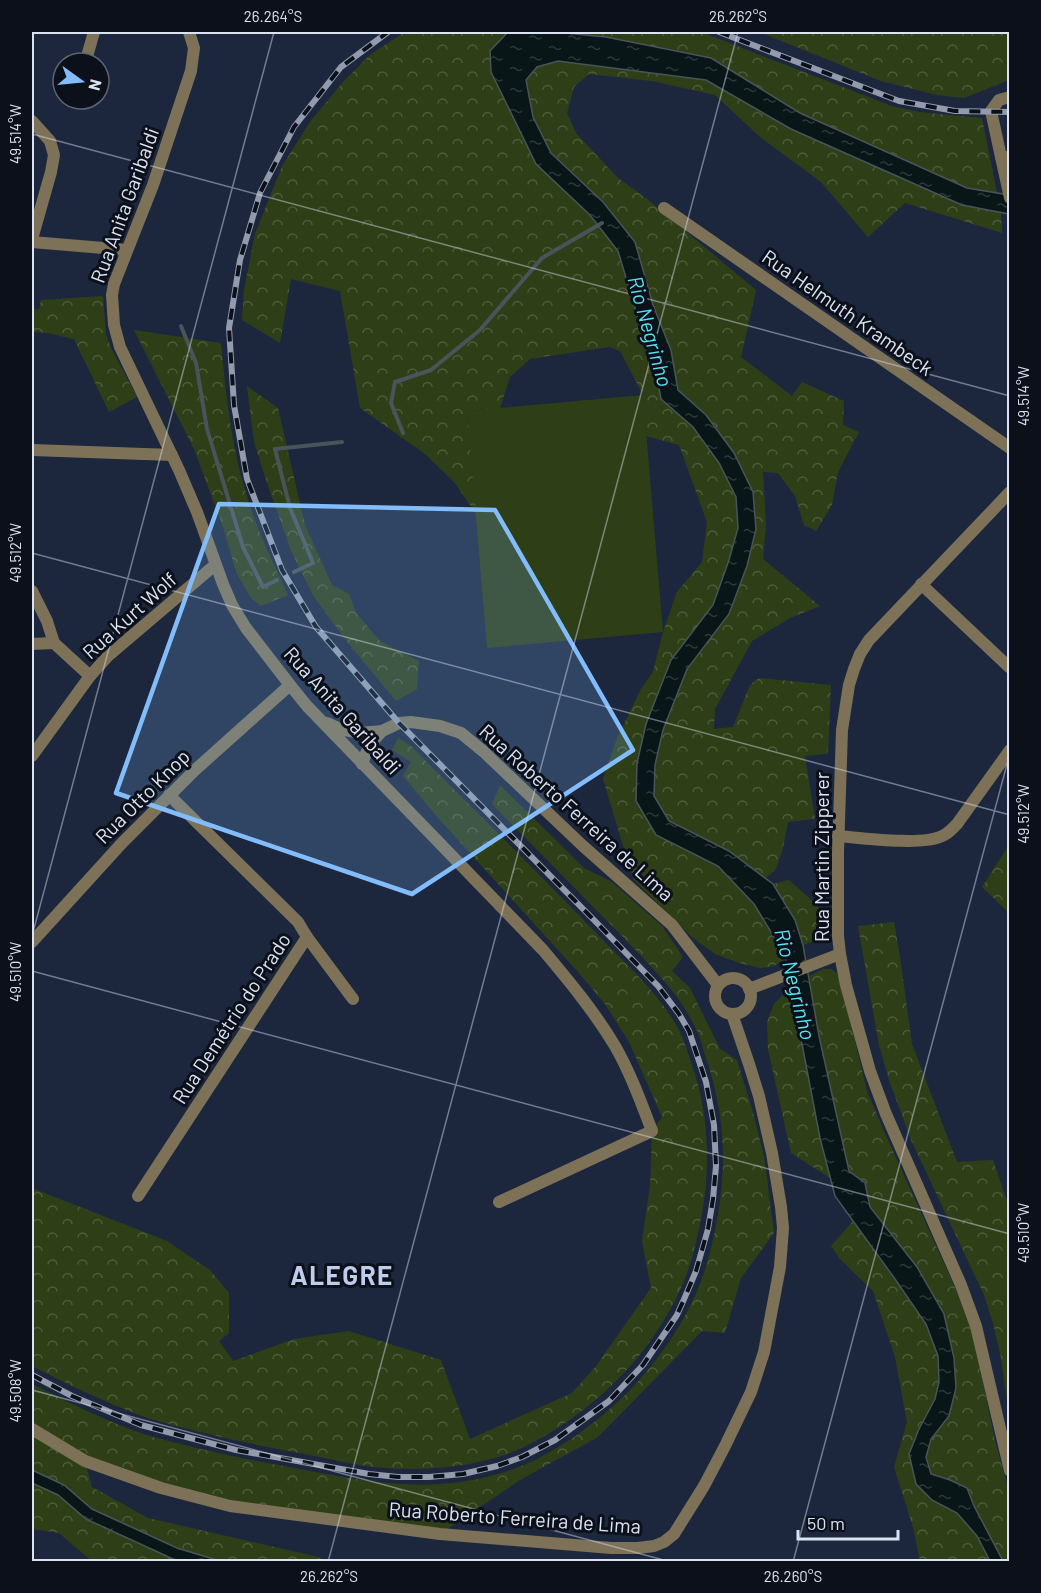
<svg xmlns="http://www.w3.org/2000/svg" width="1041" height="1593" font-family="Barlow,sans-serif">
	<defs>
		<pattern id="forest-crowns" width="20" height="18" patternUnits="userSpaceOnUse" patternTransform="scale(1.5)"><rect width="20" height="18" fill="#2e3f18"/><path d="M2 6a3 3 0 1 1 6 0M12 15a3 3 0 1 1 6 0" fill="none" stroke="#4c5b3a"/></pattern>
		<pattern id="water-ripples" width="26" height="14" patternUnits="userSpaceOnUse" patternTransform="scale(1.5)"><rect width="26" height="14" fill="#091617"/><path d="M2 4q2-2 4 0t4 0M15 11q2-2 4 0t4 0" fill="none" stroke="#2c3839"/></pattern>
	</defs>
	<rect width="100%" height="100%" fill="#1c273e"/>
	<!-- green -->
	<polygon fill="#2e3f18" points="643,395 663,632 487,648 467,411"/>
	<!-- forest -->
	<g fill="url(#forest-crowns)">
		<polygon points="405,32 517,32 507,33 490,51 491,72 516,123 618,251 636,311 653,355 661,399 693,427 719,463 736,497 738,527 729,560 713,605 671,660 646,724 656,835 718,866 754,904 785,955 786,959 774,966 760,968 739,963 715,954 693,938 633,879 603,779 617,738 641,689 653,672 663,632 677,592 702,562 707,522 679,445 646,436 643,395 620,351 609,347 530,359 510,377 500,408 467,411 476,514 455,483 425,454 360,408 340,291 291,279 280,343 242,320 244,290 255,234 282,166 310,122 342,83 371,54"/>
		<polygon points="554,32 701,32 892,106 919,112 982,118 997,193 967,188 800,113 711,58 606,37"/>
		<polygon points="759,32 1009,32 1009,80 964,98 937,95 881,81"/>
		<polygon points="558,61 706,80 791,129 962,205 1001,212 1002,233 905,203 868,237 821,182 760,137 715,95 652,81 589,74 574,87 567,113 576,133 618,178 647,199 756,290 741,357 792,396 802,382 844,401 843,425 859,432 838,472 832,505 816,531 804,525 795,496 778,473 763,472 766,524 763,559 820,606 790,618 752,641 715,709 714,729 733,727 750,685 759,678 831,685 828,754 805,756 815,819 788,822 783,848 775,871 765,878 729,851 669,821 654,796 655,765 663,730 687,669 729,614 756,529 706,415 678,390 671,350 653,305 603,202 551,153 533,117 526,80 537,67"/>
		<polygon points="103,296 106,334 111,348 137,397 109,412 74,339 47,333 32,332 32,308 39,310 41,300"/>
		<path d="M134 330 221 343C226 398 232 453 250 506 260 537 275 566 288 595L261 606 251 598 236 572 223 527 194 449Z"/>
		<polygon points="247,386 278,408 305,525 332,585 349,594 356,613 380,641 419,661 417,689 396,701 348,643 314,597 292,553 269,489 254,442"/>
		<path d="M398 738 411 746C473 809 537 871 598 935 627 965 661 995 680 1032 685 1042 688 1054 692 1065 714 1130 710 1193 692 1258 679 1302 652 1344 620 1377 588 1410 536 1448 491 1459 453 1469 412 1471 373 1467 350 1464 327 1458 304 1454 251 1444 198 1433 147 1418 135 1414 125 1409 114 1405 86 1393 59 1380 32 1366V1188L167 1241 210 1270 229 1293V1333L219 1341 233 1361 294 1339 349 1331 441 1360 470 1439 572 1393 596 1366 651 1288 642 1241 650 1186 652 1131 662 1117 629 1042 605 1004 579 973 439 819 403 776 411 762 392 750Z"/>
		<path d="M500 785 584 868 612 882 663 927 683 957 672 971 690 988 720 1049 737 1060 752 1109 764 1156 774 1233 741 1278 725 1333 702 1331 598 1437 520 1480 440 1534 230 1506 85 1462 92 1487 148 1518 314 1556 329 1561H220L177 1548 92 1509 64 1485 32 1470V1384C65 1401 100 1418 135 1431 150 1437 166 1440 181 1444 220 1454 259 1462 299 1469 368 1482 428 1494 498 1474 547 1461 597 1424 632 1388 665 1353 694 1309 707 1263 727 1192 730 1128 706 1058 703 1048 700 1036 695 1027 679 992 649 965 624 938 580 893 536 849 492 804Z"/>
		<polygon points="1009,845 1010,913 1009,913 982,887"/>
		<path d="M789 880 817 905 825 917C823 937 821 939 803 945L795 920 773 884Z"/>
		<polygon points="894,922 900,957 912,1044 957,1162 993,1160 1009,1207 1009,1412 1006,1394 1001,1358 993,1323 984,1295 911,1140 889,1080 879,1045 858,926"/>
		<polygon points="823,969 831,969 837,973 841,984 867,1091 883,1129 957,1292 972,1329 995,1441 1009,1491 1009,1561 1003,1561 974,1506 967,1488 950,1480 931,1475 926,1457 931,1439 949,1416 954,1358 944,1314 917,1267 870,1207 865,1183 849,1171 819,1036 809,976"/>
		<polygon points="791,986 820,1138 830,1178 791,1153 768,1049 767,1022 774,1004"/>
		<polygon points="853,1221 926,1324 938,1356 939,1382 935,1399 919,1429 909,1454 916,1484 932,1500 957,1513 977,1536 990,1561 920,1561 913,1527 894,1467 907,1422 895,1357 873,1291 840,1259 831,1246"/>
		<polygon points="32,1483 58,1495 86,1519 173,1559 182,1561 92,1561 59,1533 32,1529"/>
	</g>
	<!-- water -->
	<g fill="url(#water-ripples)" stroke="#485459" stroke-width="1.5">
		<polygon points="517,32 554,32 606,37 711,58 800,113 967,188 1009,195 1009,214 962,205 791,129 706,80 558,61 537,67 526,80 533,117 551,153 603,202 635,242 653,305 671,350 678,390 706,415 734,453 753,492 756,529 747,566 729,614 687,669 663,730 655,765 654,796 669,821 729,851 773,884 795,920 803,945 819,1036 849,1171 865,1183 870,1207 917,1267 944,1314 954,1358 956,1388 949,1416 931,1439 926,1457 931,1474 950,1480 967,1488 974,1506 1003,1561 990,1561 977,1536 957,1513 932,1500 916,1484 909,1454 919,1429 935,1399 939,1382 938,1356 926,1324 895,1279 835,1196 820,1138 785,955 754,904 718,866 656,835 636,801 637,763 646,724 671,660 713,605 729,560 738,528 736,497 719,463 693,427 661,399 653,355 636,311 618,251 590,215 536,164 491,72 490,51 507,33"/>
		<polygon points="32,1470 64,1485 92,1509 177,1548 220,1561 182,1561 173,1559 86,1519 58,1495 32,1483"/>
	</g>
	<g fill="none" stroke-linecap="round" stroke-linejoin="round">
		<!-- stream -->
		<g stroke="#485459" stroke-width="4">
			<polyline points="181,326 196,363 207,429 243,547 263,587 277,580"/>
			<polyline points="403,433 391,403 395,382 431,370 480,330 542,258 602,223"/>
			<polyline points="294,572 313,563 290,508 275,449 342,442"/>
		</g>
		<!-- minor -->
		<g stroke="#7d7257" stroke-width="12">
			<path d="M189 32 194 48 191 71 153 185 114 284 112 295 114 325 120 347 179 470 197 512 223 584 232 605 246 628 290 685 307 706 543 950C569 981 594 1011 615 1046 630 1072 641 1102 652 1131L499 1202"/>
			<polyline points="88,53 94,32"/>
			<polyline points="32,121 50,141 54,155 51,172 32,239"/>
			<polyline points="1001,157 991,111 999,100 1010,97"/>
			<polyline points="664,208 1010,448"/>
			<polyline points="32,242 127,250"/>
			<polyline points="32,450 172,455"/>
			<polyline points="1010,492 869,640 860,654 854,669 849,685 842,730 838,852 838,936 840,954 846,985 870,1071 886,1114 961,1285 976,1326 1010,1471"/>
			<polyline points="921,584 1010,668"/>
			<polyline points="32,591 47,621 54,643 90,676"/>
			<polyline points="32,644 54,643"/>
			<polyline points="327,723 340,729 360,733 382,731 399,723 411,722 440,726 461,733 484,752 583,846 672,925 718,985"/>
			<polyline points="32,756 90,676 108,656 215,565"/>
			<path d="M362 764C366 750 372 741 382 731"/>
			<path d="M838 836C862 838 923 846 942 836 948 834 952 829 957 824L1010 750"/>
			<polyline points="307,937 353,999"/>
			<polyline points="32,942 122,843 195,770 290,685"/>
			<circle cx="733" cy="996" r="18"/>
			<polyline points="749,989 840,954"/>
			<polyline points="138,1196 307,937 298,922 169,795"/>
			<polyline points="32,1429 85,1461 161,1488 230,1506 440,1534 611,1548 638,1548 654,1546 664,1542 674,1534 704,1486 725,1446 751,1392 764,1352 780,1267 783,1228 781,1207 772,1153 759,1096 749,1064 732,1014"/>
		</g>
		<!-- tertiary -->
		<polyline stroke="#7d7257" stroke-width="12" points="1010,157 1001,157 1010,198"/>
		<!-- rail casing -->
		<g stroke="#929bad" stroke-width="6">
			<g id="rail">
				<polyline points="719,32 899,101 955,111 1010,112"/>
				<polyline points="32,1375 72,1396 141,1425 236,1450 369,1474 398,1477 429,1477 463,1474 497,1466 522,1457 555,1440 609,1401 643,1365 677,1315 685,1297 696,1271 708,1229 713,1199 716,1166 714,1125 706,1082 689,1031 679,1014 658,986 593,919 399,723 316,627 282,570 247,479 234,405 229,328 240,260 260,193 294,127 341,67 388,32"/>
			</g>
		</g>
		<!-- rail -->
		<use href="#rail" stroke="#0b101a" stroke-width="4" stroke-dasharray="11" stroke-linecap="butt"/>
	</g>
	<!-- marked area -->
	<path fill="#82bcfa" fill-opacity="0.2" stroke="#82bcfa" stroke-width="4.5" stroke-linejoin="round" d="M219 504 495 510 633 750 412 894 116 793Z"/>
	<!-- ticks -->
	<path fill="none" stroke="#dbe3f2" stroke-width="1.5" stroke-opacity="0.45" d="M32 134 1010 396M32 553 1010 815M32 936 274 32M32 971 1010 1234M32 1390 671 1562M328 1562 738 32M793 1562 1010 753"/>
	<g text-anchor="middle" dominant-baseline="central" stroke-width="6" stroke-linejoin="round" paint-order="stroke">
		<!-- street labels -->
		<g font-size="20" fill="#dbe3f2" stroke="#0b101a">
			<text transform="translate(124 205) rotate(-70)">Rua Anita Garibaldi</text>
			<text transform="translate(848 312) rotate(35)">Rua Helmuth Krambeck</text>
			<text transform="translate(129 615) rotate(-42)">Rua Kurt Wolf</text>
			<text transform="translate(343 710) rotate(48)">Rua Anita Garibaldi</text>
			<text transform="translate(142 796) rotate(-45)">Rua Otto Knop</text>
			<text transform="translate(577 812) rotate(42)">Rua Roberto Ferreira de Lima</text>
			<text transform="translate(821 857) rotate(-90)">Rua Martin Zipperer</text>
			<text transform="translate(231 1018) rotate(-57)">Rua Demétrio do Prado</text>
			<text transform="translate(515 1517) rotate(4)">Rua Roberto Ferreira de Lima</text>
		</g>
		<!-- water labels -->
		<g font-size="21" font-style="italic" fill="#52e5f0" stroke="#0b101a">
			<text transform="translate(651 331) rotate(74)">Rio Negrinho</text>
			<text transform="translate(796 984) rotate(76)">Rio Negrinho</text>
		</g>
		<!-- district labels -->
		<g font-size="26" font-weight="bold" letter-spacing="1.5" fill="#becdeb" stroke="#0b101a">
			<text x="342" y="1274">ALEGRE</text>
		</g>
	</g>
	<!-- border -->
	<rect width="1041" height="1593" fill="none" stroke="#0b101a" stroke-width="66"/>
	<!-- north arrow -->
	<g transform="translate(81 81) rotate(105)"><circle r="28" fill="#0b101a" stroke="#5e6470" stroke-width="1.5"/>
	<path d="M0-4.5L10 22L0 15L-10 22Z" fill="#82bcfa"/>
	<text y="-9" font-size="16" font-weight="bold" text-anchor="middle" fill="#dbe3f2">N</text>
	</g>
	<!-- scale -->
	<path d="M798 1530v9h100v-9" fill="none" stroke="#dbe3f2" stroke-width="3"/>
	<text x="807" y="1530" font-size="18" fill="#dbe3f2" stroke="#0b101a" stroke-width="4.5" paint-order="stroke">50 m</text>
	<rect x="33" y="33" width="975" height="1527" fill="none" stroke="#dbe3f2" stroke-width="2"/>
	<g font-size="15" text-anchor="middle" fill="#dbe3f2">
		<text x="273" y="22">26.264°S</text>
		<text x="738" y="22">26.262°S</text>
		<text transform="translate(16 134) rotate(-90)" y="5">49.514°W</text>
		<text transform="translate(1024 396) rotate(-90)" y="5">49.514°W</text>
		<text transform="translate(16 553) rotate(-90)" y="5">49.512°W</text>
		<text transform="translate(1024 814) rotate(-90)" y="5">49.512°W</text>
		<text transform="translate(16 972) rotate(-90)" y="5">49.510°W</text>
		<text transform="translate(1024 1233) rotate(-90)" y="5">49.510°W</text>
		<text transform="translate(16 1391) rotate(-90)" y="5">49.508°W</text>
		<text x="329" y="1582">26.262°S</text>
		<text x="793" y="1582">26.260°S</text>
	</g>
</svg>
